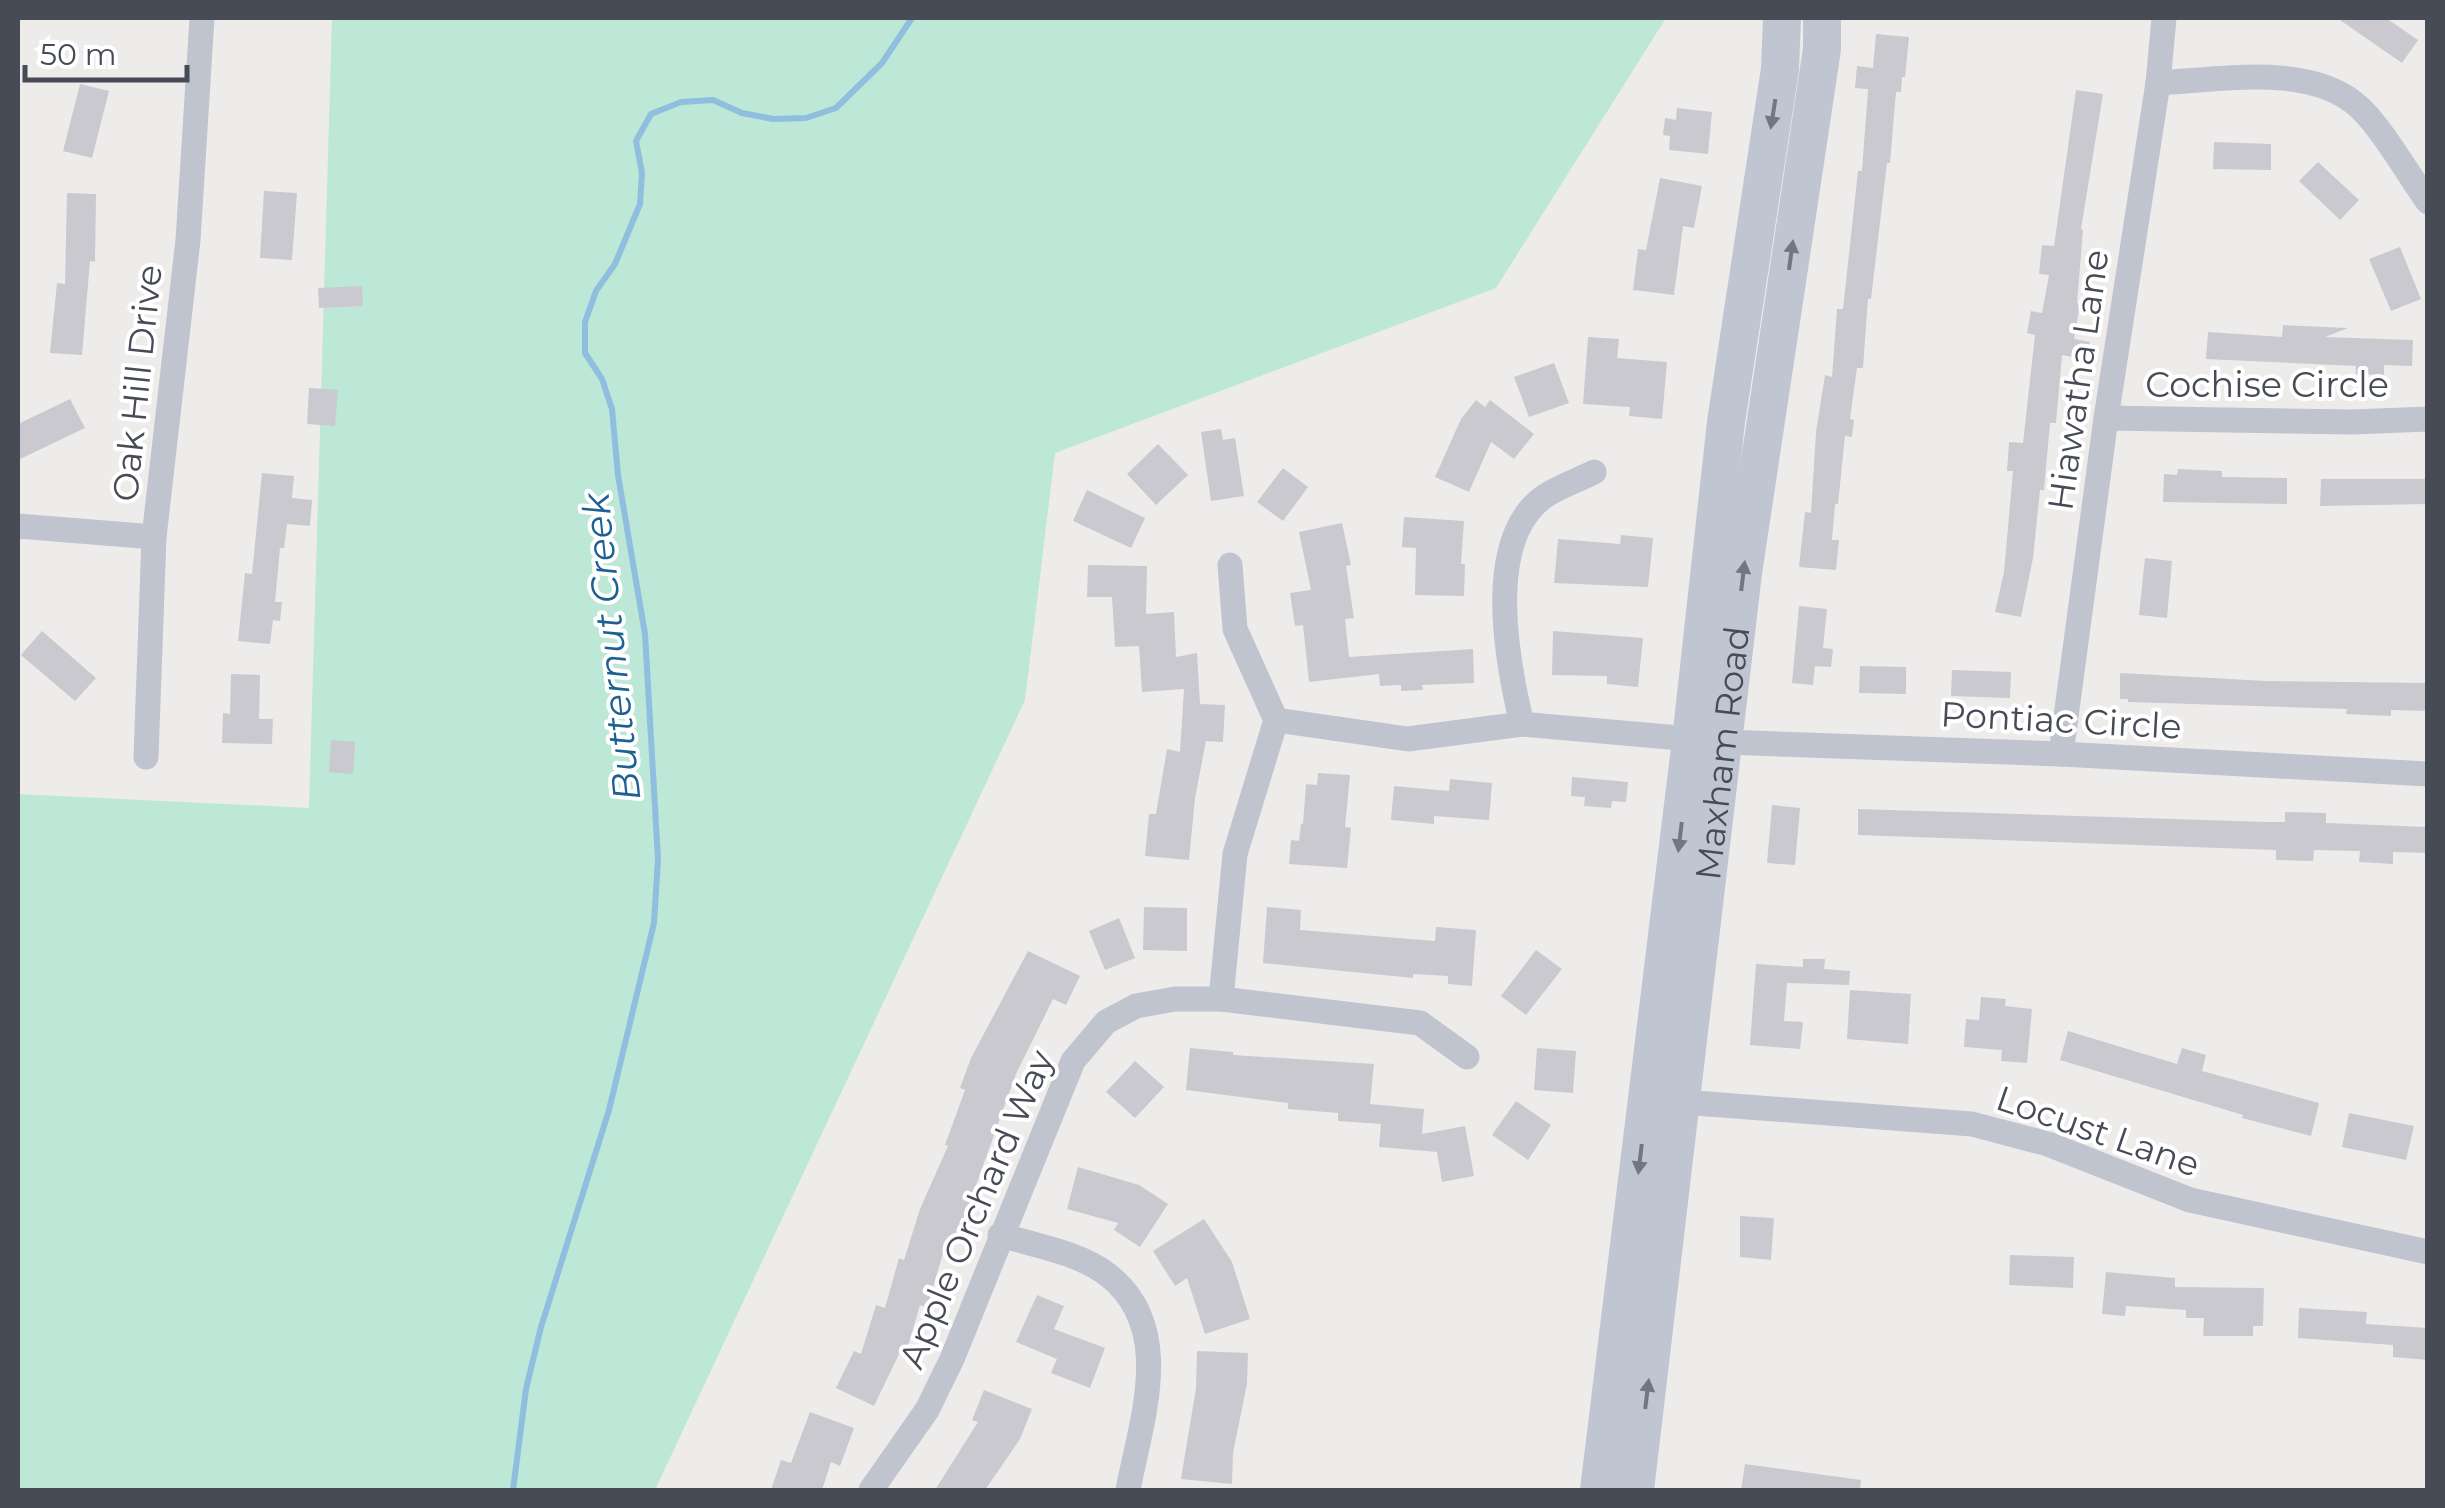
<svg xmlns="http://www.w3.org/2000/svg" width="2445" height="1508" font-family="Montserrat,sans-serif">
	<rect width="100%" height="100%" fill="#eeeceb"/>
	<!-- green -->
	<polygon fill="#bde7d6" points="332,18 1666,18 1496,288 1055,453 1025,700 655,1490 18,1490 18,794 309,808"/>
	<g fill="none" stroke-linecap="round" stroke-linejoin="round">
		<!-- stream -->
		<polyline stroke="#8fbedf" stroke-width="6" points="513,1490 526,1389 541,1327 609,1110 654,923 658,859 645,634 618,475 612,409 602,379 585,353 585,322 596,291 615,264 640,204 642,173 636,141 651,114 681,102 713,100 742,113 773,119 806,118 836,108 882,63 912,18"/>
	</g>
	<!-- building -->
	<g fill="#c9c9cf">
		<polygon points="2337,18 2386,18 2418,40 2402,63"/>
		<polygon points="1876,34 1909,37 1905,77 1902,77 1901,92 1896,92 1890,163 1887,163 1871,299 1868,299 1863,368 1857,368 1850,419 1854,420 1852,437 1845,436 1838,504 1835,504 1832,540 1839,540 1836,570 1799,567 1805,512 1811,513 1816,432 1825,375 1832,377 1837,309 1843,309 1858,171 1862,171 1868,89 1855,88 1857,66 1873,68"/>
		<polygon points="80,84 109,91 92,158 63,151"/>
		<polygon points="2076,90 2103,94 2081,229 2083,230 2077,303 2080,304 2074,339 2090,342 2087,360 2062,355 2056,423 2050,423 2044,490 2040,490 2033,558 2021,617 1995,612 2004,572 2013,471 2007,471 2009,442 2023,443 2035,335 2027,333 2031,311 2042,313 2049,275 2039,274 2042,245 2054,246"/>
		<polygon points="1677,108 1712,112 1708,154 1669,150 1670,136 1663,135 1665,118 1676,120"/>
		<polygon points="2214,142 2271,144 2271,170 2213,169"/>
		<polygon points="2318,162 2359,200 2340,220 2299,181"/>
		<polygon points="1660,178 1702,186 1694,228 1683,226 1674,295 1633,290 1638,249 1646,250"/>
		<polygon points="264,191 297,193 292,260 260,258"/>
		<polygon points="67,193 96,194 95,262 90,261 82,355 50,353 57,283 65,284"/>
		<polygon points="2400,247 2421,299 2391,311 2369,259"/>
		<polygon points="362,286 363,306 319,308 318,288"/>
		<polygon points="2283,325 2348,328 2325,337 2413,340 2412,366 2384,365 2384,375 2356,374 2356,366 2206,359 2208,332 2282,337"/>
		<polygon points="1588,337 1619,339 1617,358 1667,362 1662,419 1629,416 1630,407 1583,404"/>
		<polygon points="1554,363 1569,403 1529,417 1514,377"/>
		<polygon points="309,388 338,390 335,426 307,424"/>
		<polygon points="70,399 85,428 18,460 18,424"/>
		<polygon points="1476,400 1485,407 1490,400 1534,434 1514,459 1491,442 1469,492 1435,477 1461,419"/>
		<polygon points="1221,429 1223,440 1235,438 1244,496 1211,501 1201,432"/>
		<polygon points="1158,444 1188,475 1156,505 1127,474"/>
		<polygon points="1283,468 1308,487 1283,521 1257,502"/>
		<polygon points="2178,469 2222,471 2222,477 2287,478 2287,504 2163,502 2164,474 2177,475"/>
		<polygon points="262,473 294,476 292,498 312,500 310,526 287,524 284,548 280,548 275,602 282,602 280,621 273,620 270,644 238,641 245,573 252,574"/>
		<polygon points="2321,479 2428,479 2428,504 2320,506"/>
		<polygon points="1087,490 1145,518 1131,548 1073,521"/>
		<polygon points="1404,517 1464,521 1461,564 1465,564 1464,596 1415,595 1416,548 1402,547"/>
		<polygon points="1342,523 1351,565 1346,566 1354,618 1345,619 1349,657 1473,649 1474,683 1422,685 1423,690 1401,691 1401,685 1380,686 1379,674 1309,682 1303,625 1295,626 1290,593 1311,590 1299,532"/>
		<polygon points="1621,535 1653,538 1648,587 1554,583 1558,539 1620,544"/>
		<polygon points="2145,558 2172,561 2167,618 2139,615"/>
		<polygon points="1088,565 1147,566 1146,614 1174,612 1176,657 1197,653 1200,704 1225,705 1223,742 1206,741 1195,798 1189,860 1145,856 1149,814 1156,814 1167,749 1180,752 1184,689 1142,692 1139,646 1115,647 1112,597 1087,597"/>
		<polygon points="1799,606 1827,609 1823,648 1833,649 1831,667 1815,666 1813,685 1792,683"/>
		<polygon points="42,631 96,678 75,701 21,655"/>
		<polygon points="1553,631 1643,638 1638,687 1607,684 1607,676 1552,675"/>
		<polygon points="1860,666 1906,667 1906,694 1859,693"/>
		<polygon points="1952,670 2011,672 2010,698 1951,696"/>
		<polygon points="2120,673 2266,681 2428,683 2428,711 2391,710 2391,716 2346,714 2347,709 2128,702 2128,699 2120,699"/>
		<polygon points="231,674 260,675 259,719 273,719 272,744 222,743 223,713 230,714"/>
		<polygon points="331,740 355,742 353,774 329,772"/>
		<polygon points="1318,773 1350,775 1345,827 1351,828 1347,868 1289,864 1291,840 1299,841 1301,824 1303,824 1306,784 1317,785"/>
		<polygon points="1572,777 1628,782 1626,802 1612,801 1611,808 1584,806 1585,797 1571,796"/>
		<polygon points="1450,779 1492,783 1489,820 1434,816 1434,824 1391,820 1394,786 1449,791"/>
		<polygon points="1772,805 1800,808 1795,865 1767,863"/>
		<polygon points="1858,809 2267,822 2285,822 2285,812 2326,813 2326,823 2428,827 2428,853 2393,852 2393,864 2359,862 2360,851 2314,850 2313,861 2276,860 2276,850 1858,835"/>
		<polygon points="1144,907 1187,908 1187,951 1143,950"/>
		<polygon points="1267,907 1301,910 1300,930 1435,941 1436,927 1476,930 1472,986 1448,984 1448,976 1413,974 1413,978 1263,963"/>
		<polygon points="1119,918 1135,958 1105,970 1089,931"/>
		<polygon points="1536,950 1562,969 1526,1015 1501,996"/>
		<polygon points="1028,951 1080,976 1066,1005 1053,999 1016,1074 954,1246 946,1243 927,1308 920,1305 905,1356 899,1354 874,1406 836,1388 854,1351 861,1354 876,1305 885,1308 899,1258 904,1260 920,1209 948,1146 945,1145 965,1090 960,1088 971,1058"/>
		<polygon points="1803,959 1825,959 1824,969 1850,971 1849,985 1787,983 1784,1021 1803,1022 1800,1049 1750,1045 1756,964 1803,967"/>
		<polygon points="1850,990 1911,994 1908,1044 1847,1039"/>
		<polygon points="1981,997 2006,999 2005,1006 2032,1009 2027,1063 2001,1061 2002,1050 1964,1047 1966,1019 1979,1020"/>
		<polygon points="2068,1031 2177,1064 2182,1048 2206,1055 2202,1071 2319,1103 2311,1136 2242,1118 2243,1115 2060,1060"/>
		<polygon points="1190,1048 1233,1052 1233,1055 1374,1064 1370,1104 1424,1109 1422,1134 1465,1126 1474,1176 1442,1182 1437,1152 1379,1147 1381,1124 1338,1121 1338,1113 1288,1109 1288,1103 1186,1090"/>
		<polygon points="1537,1048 1576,1051 1573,1093 1534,1090"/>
		<polygon points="1135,1061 1164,1087 1135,1118 1106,1092"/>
		<polygon points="1516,1101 1551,1125 1528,1160 1492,1135"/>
		<polygon points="2349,1113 2414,1126 2406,1160 2342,1147"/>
		<polygon points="1078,1167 1139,1185 1168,1204 1140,1247 1114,1230 1118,1223 1067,1209"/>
		<polygon points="1740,1216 1774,1218 1771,1260 1740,1257"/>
		<polygon points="1204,1219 1232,1262 1250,1319 1205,1334 1187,1278 1175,1286 1153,1251"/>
		<polygon points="2010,1255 2074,1257 2073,1288 2009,1285"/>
		<polygon points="2106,1272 2175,1278 2175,1287 2264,1288 2263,1326 2253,1326 2253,1336 2203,1336 2204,1318 2186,1318 2186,1310 2126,1306 2125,1316 2102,1314"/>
		<polygon points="1037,1295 1064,1306 1054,1329 1105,1348 1090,1388 1051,1373 1057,1359 1016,1342"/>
		<polygon points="2299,1308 2367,1312 2366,1324 2428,1328 2428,1360 2393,1357 2393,1345 2298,1338"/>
		<polygon points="1197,1351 1248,1353 1247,1384 1233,1453 1232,1484 1181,1479 1196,1388"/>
		<polygon points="984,1390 1032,1409 1020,1439 985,1490 935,1490 978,1422 972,1420"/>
		<polygon points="810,1412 854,1428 840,1466 831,1462 822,1490 771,1490 781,1460 791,1463"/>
		<polygon points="1745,1464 1861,1480 1860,1490 1741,1490"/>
	</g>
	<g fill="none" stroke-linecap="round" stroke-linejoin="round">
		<!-- minor -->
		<g stroke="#c0c4cf" stroke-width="25">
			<path d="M2158 83C2219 80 2312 62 2360 108 2381 127 2410 177 2428 202"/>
			<polyline points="2106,418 2353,422 2428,419"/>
			<polyline points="18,526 154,537"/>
			<polyline points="1276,720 1408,739 1522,724 1725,742 2061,754 2428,774"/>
			<path d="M1522 724C1507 662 1483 539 1545 496 1560 486 1579 480 1594 472"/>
			<polyline points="2061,754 2106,418 2158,83 2164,18"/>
			<polyline points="146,757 154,537 188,240 202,18"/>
			<polyline points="1221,999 1235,854 1276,720 1235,629 1230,565"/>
			<polyline points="1682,1102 1972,1124 2048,1144 2190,1200 2428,1252"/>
			<path d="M1000 1235C1034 1245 1080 1253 1108 1275 1176 1328 1141 1420 1128 1490"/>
			<polyline points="871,1490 927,1410 952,1359 1073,1061 1106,1022 1136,1006 1175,999 1221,999 1420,1023 1467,1057"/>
		</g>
		<!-- secondary -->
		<g stroke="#c0c5d2" stroke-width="38">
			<polyline points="1599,1490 1691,740 1726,422 1780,69 1782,18"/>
			<path id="s1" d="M1635 1490 1743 573 1822 49V18"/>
		</g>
	</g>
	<!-- one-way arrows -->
	<defs><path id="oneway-solid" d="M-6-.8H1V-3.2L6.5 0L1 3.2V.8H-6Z" transform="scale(2.5)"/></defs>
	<g fill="#717681">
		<use href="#oneway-solid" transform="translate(1773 114) rotate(99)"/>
		<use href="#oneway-solid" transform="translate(1791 255) rotate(-82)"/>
		<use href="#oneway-solid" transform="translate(1743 576) rotate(-83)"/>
		<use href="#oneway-solid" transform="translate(1680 837) rotate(97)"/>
		<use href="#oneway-solid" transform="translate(1640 1159) rotate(97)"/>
		<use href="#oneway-solid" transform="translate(1647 1394) rotate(-83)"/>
	</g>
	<g text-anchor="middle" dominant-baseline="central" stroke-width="8" stroke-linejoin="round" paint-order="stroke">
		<!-- street labels -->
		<g font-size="35" fill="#464b56" stroke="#fff">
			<text transform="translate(2078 380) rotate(-82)">Hiawatha Lane</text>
			<text transform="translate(137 383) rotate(-84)">Oak Hill Drive</text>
			<text x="2267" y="384">Cochise Circle</text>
			<text transform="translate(2061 720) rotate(3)">Pontiac Circle</text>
			<text stroke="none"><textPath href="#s1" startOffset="742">Maxham Road</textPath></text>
			<text transform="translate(2098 1131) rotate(19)">Locust Lane</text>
			<text transform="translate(976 1209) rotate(-67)">Apple Orchard Way</text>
		</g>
		<!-- water labels -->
		<g font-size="38" font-style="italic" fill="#1d6192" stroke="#fff">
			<text transform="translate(611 647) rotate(-96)">Butternut Creek</text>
		</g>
	</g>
	<!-- border -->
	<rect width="2445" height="1508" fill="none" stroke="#464b56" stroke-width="40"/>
	<!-- scale -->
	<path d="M25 65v15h162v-15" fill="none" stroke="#464b56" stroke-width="5"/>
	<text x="40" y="65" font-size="30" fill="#464b56" stroke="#ffffff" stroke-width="8" paint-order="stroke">50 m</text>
</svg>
